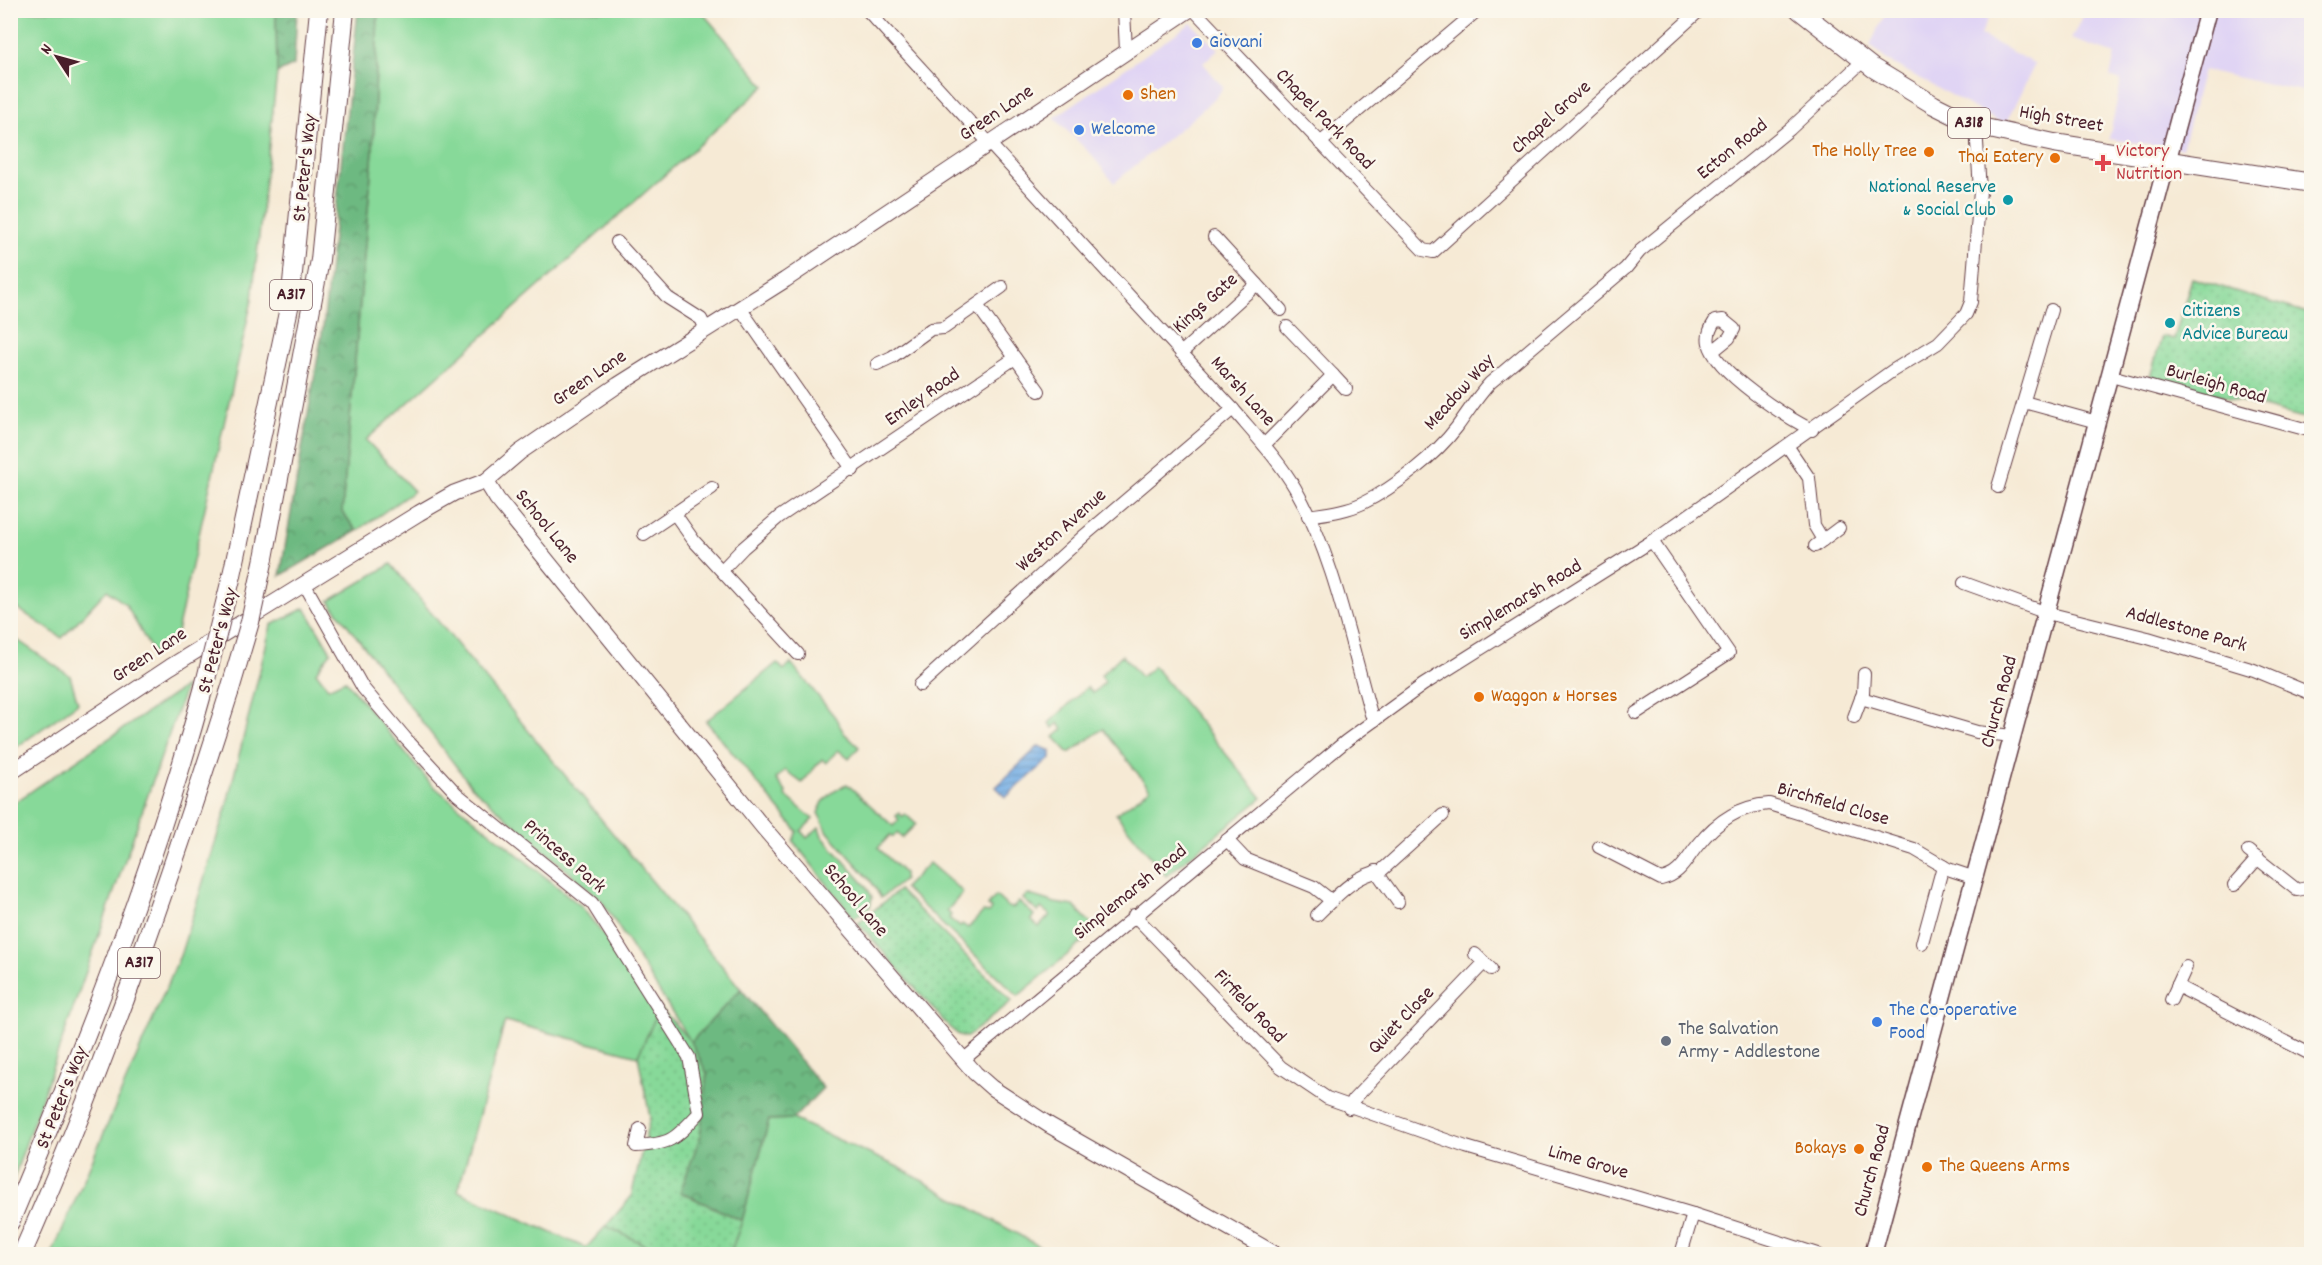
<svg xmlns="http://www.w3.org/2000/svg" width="2322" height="1265" font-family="Dekko,sans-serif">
	<defs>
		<pattern id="forest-crowns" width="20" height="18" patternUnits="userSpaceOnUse" patternTransform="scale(1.5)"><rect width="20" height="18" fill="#6db981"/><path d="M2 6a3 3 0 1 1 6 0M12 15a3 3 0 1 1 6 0" fill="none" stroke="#5c966a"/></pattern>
		<pattern id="park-dots" width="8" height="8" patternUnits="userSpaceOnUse" patternTransform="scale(1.5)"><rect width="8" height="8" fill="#87d999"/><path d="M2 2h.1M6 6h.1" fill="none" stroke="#76ba84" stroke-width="1.8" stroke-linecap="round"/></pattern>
		<pattern id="water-rules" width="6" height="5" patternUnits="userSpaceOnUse" patternTransform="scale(1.5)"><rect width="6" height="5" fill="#74aee5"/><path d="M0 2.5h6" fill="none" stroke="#618dba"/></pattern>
	</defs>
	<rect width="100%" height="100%" fill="#fbf7ec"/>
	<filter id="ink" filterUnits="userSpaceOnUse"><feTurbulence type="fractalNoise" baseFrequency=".0167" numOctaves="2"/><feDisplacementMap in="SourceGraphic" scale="12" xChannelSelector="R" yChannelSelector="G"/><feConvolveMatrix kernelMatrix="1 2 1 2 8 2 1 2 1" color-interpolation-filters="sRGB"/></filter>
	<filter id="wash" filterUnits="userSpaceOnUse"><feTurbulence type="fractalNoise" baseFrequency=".008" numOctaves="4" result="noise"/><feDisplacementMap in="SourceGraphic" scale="24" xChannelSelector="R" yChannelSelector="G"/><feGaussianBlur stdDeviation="1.35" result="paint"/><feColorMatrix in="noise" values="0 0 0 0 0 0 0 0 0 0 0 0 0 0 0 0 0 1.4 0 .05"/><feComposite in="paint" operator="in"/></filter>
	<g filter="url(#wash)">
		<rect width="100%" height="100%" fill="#f6ead5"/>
		<!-- built -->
		<g fill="#e0d4f4">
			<polygon points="1887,11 1992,11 1980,35 2035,64 2005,125 1888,61 1870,45"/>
			<polygon points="2086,11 2311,11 2311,93 2203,70 2182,149 2109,139 2121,81 2110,77 2115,54 2071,39"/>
			<polygon points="1191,23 1218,49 1203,63 1223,87 1218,95 1195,116 1114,183 1090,153 1054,118"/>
		</g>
		<!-- grass -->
		<g fill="#87d999" stroke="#687c62" stroke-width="1.5">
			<polygon points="10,11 276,11 277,73 252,300 175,641 153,653 126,605 107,590 62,638 11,604"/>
			<polygon points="378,11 701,11 765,86 366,440 414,491 357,531 342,512 373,151"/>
			<polygon points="391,564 741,989 691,1042 602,901 472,787 329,601"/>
			<polygon points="305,608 331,652 316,672 328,688 345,680 431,784 581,906 660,1007 638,1056 505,1021 458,1191 586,1248 606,1226 664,1254 52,1254 181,953 226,808 271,625"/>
			<polygon points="10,635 70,676 78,703 11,751"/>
			<polygon points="1122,655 1141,677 1154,666 1262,798 1166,876 1116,814 1150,789 1103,729 1069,753 1054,737 1063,729 1058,723 1053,728 1049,723 1087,687 1093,693 1105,682 1101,675"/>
			<polygon points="777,663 784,670 791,663 835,717 844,733 859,747 849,759 838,750 826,763 822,759 802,783 785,770 776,779 786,792 785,795 813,819 801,831 807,838 819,827 822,836 866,886 872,897 870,907 854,918 793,841 797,831 706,721"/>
			<polygon points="186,686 11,1186 11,805"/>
			<polygon points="847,784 893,826 899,820 896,816 899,813 903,817 905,814 916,824 902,838 897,833 893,837 890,835 878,848 904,873 904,880 881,898 871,881 828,832 818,813 823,802 833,792"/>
			<polygon points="929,863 963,892 947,911 951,915 949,918 960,927 962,924 968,928 983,912 989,913 991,908 987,906 996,896 1008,907 1013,908 1019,902 1034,915 1031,920 1039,927 1050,915 1041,908 1038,912 1023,899 1027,894 1055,903 1074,906 1097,930 1018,996 904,888"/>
			<polygon points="793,1119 898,1167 1053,1254 730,1254 742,1221 769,1120"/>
		</g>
		<!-- forest -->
		<g fill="url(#forest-crowns)" stroke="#5c6c56" stroke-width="1.5">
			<polygon points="276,11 297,11 294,65 277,73"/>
			<polygon points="358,11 378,11 373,151 342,512 357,531 280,576 323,327"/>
			<polygon points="741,989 823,1088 793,1119 769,1120 742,1221 680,1192 700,1137 707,1074 691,1042"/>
		</g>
		<!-- park -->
		<g fill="url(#park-dots)" stroke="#687c62" stroke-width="1.5">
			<polygon points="2192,278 2311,314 2311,420 2150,377 2162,336 2174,339"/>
			<polygon points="899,890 1012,1001 967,1037 961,1037 949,1027 858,923"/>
			<polygon points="660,1007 691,1042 707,1074 700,1137 680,1192 742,1221 730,1254 664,1254 606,1226 631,1197 650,1117 638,1056"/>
		</g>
		<!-- water -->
		<polygon fill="url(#water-rules)" stroke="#5f6688" stroke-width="1.5" points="1039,746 1051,751 1051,758 1006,797 996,787"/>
	</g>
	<g filter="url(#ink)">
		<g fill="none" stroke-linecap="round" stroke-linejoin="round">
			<!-- minor casing -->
			<g stroke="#643d44" stroke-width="14">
				<g id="minor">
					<path d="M867 10 1233 409C1254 434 1278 459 1295 488 1333 554 1350 641 1371 714L1375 720"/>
					<polyline points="1124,10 1126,51"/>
					<polyline points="1165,10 1180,17"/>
					<polyline points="1194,10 1423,250 1433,252 1700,10"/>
					<polyline points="1320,143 1478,10"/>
					<polyline points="1214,237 1281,310"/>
					<polyline points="617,242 668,298 701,319 706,329"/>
					<polyline points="977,305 1039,391"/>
					<polyline points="740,308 853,470"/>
					<path d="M1713 351 1729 338 1734 329 1723 320 1715 321C1711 327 1707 335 1709 343 1716 373 1786 417 1812 430"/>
					<polyline points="1181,353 1257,284"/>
					<polyline points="877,364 892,357 931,329 944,328 1002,287"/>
					<polyline points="1333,375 1346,389"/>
					<polyline points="2111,376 2312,431"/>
					<polyline points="2024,402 2097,422"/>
					<polyline points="1264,445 1333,375 1287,327"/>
					<polyline points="1788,447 1809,478 1814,525 1823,540"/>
					<polyline points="1998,487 2051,310"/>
					<polyline points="675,514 694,541 798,654"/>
					<path d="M1308 516C1327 513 1346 511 1363 503 1394 488 1436 455 1457 427 1468 412 1477 397 1490 383L1626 268 1640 251 1790 129 1863 61"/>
					<polyline points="644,534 712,488"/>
					<polyline points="1815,546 1839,528"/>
					<polyline points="722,570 743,548 779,517 1015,358"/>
					<polyline points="1964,583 2047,613 2148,638 2254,670 2312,694"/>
					<path d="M305 585 363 688 407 740 457 794 592 903 689 1057 699 1113C675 1139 672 1144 636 1146L640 1129"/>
					<polyline points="920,685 1085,535 1233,409"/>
					<polyline points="1861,698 1977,732 2012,736"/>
					<polyline points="1636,713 1729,653 1652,541"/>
					<polyline points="1854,717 1863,693 1864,674"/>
					<polyline points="1227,840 1245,859 1314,887 1332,901"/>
					<path d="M1599 847 1661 879C1681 875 1686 859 1698 845 1716 822 1740 806 1769 804L1914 849 1948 869 1975 878"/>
					<polyline points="2248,851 2297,890 2312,887"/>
					<polyline points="1376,871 1398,902"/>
					<polyline points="2234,885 2258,858"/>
					<polyline points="1134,915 1281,1067 1327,1098 1466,1147 1693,1214 1817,1254"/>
					<path d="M1317 915C1336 897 1354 875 1381 871L1443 815"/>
					<polyline points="1922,943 1943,866"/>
					<polyline points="1475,954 1491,969"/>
					<polyline points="2177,986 2312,1055"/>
					<polyline points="2171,1000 2186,967"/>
					<polyline points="963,1060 1346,741 1423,685 1652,541 1892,371 1938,343 1966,314 1971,302 1980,191 1976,126"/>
					<polyline points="1349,1108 1354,1099 1484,963"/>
					<polyline points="1681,1254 1693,1214"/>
				</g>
			</g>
			<!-- tertiary casing -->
			<g stroke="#643d44" stroke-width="17">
				<g id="tertiary">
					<polyline points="486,481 497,499 762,826 975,1073 992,1088 1049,1125 1275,1254"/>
					<polyline points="10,773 170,667 419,513 454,493 486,481 520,452 618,385 785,280 1189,10"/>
				</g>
			</g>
			<!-- secondary casing -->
			<g stroke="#643d44" stroke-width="19">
				<polyline id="secondary" points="1873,1254 2208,10"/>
			</g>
			<!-- primary casing -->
			<g stroke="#643d44" stroke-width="20">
				<g id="primary">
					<polyline points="1799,10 1873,68 1934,105 1976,126 2054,143 2312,183"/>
					<polyline points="264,558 320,260 345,10"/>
					<polyline points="232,575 290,303 319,10"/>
					<path d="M10 1222C84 1046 154 870 204 687"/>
					<path d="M22 1254C103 1072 169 883 229 693"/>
				</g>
			</g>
			<!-- minor -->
			<use href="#minor" stroke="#fff" stroke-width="12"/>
			<!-- tertiary -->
			<use href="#tertiary" stroke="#fff" stroke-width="15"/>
			<!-- secondary -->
			<use href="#secondary" stroke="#fff" stroke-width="16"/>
			<!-- primary -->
			<use href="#primary" stroke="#fff" stroke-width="18"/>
			<!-- primary-bridge casing -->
			<g stroke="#643d44" stroke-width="20" stroke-linecap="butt">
				<g id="primary-bridge">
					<polyline points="204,687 232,575"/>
					<polyline points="229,693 250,622 264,558"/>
				</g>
			</g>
			<!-- primary-bridge -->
			<use href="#primary-bridge" stroke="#fff" stroke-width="18"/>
		</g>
	</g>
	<!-- markers -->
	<g fill="#3f7fe0" stroke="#fbf7ec" stroke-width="2">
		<circle cx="1197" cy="43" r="6"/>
		<circle cx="1079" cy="130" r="6"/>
		<circle cx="1877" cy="1022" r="6"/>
	</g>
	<g fill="#e8710a" stroke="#fbf7ec" stroke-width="2">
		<circle cx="1128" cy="95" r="6"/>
		<circle cx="1929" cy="152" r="6"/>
		<circle cx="2055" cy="158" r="6"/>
		<circle cx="1479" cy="697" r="6"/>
		<circle cx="1859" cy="1149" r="6"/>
		<circle cx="1927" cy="1167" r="6"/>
	</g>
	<path fill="#e0444e" stroke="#fbf7ec" stroke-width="2" d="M2100 154h6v6h6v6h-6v6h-6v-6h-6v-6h6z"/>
	<g fill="#0f9aa8" stroke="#fbf7ec" stroke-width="2">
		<circle cx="2008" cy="200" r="6"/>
		<circle cx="2170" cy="323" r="6"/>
	</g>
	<circle fill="#6b7280" stroke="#fbf7ec" stroke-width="2" cx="1666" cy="1041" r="6"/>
	<g text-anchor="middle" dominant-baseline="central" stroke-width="5" stroke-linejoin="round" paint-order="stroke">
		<!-- shield labels -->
		<g fill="#fbf7ec" stroke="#7f6065" stroke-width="1.5">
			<rect x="1948" y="108" width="42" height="30" rx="4.5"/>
			<rect x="270" y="280" width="42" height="30" rx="4.5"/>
			<rect x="118" y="948" width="42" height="30" rx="4.5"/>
		</g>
		<g font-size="18" font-weight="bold" fill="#4a1f2b">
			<text x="1969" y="123">A318</text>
			<text x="291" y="295">A317</text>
			<text x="139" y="963">A317</text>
		</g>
		<!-- shop labels -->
		<g font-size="20" fill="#366cbe" stroke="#fbf7ec" text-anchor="start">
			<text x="1209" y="43">Giovani</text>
			<text x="1091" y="130">Welcome</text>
			<text x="1889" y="1011">The Co-operative<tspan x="1889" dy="23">Food</tspan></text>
		</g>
		<!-- food labels -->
		<g font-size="20" fill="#c56008" stroke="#fbf7ec" text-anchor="start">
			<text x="1140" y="95">Shen</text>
			<text x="1917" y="152" text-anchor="end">The Holly Tree</text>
			<text x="2043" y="158" text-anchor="end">Thai Eatery</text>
			<text x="1491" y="697">Waggon &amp; Horses</text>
			<text x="1847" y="1149" text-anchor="end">Bokays</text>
			<text x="1939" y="1167">The Queens Arms</text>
		</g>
		<!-- street labels -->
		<g font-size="20" fill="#4a1f2b" stroke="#fbf7ec">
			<text transform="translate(997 114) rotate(-34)">Green Lane</text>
			<text transform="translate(1552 118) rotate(-42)">Chapel Grove</text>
			<text transform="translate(1324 120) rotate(46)">Chapel Park Road</text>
			<text transform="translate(2061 120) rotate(10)">High Street</text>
			<text transform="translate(1733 150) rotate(-39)">Ecton Road</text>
			<text transform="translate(306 168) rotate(-84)">St Peter's Way</text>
			<text transform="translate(1206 304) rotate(-42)">Kings Gate</text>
			<text transform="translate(590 379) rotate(-34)">Green Lane</text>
			<text transform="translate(2216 385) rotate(16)">Burleigh Road</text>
			<text transform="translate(1242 392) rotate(48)">Marsh Lane</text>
			<text transform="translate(1460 393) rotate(-48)">Meadow Way</text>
			<text transform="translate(923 398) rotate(-35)">Emley Road</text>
			<text transform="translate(546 527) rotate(51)">School Lane</text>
			<text transform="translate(1062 531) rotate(-42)">Weston Avenue</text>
			<text transform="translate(1521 601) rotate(-31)">Simplemarsh Road</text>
			<text transform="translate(2186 630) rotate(16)">Addlestone Park</text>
			<text transform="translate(219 641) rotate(-75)">St Peter's Way</text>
			<text transform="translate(150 656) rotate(-33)">Green Lane</text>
			<text transform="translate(2000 702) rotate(-75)">Church Road</text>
			<text transform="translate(1833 805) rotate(16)">Birchfield Close</text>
			<text transform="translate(564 857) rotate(41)">Princess Park</text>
			<text transform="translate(1131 893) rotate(-39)">Simplemarsh Road</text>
			<text transform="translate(855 901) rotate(50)">School Lane</text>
			<text transform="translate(1249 1007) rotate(46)">Firfield Road</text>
			<text transform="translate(1402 1021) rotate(-46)">Quiet Close</text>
			<text transform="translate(63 1098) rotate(-68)">St Peter's Way</text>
			<text transform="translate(1588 1163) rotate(16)">Lime Grove</text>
			<text transform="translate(1873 1171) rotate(-75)">Church Road</text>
		</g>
		<!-- health labels -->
		<g font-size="20" fill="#be3a42" stroke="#fbf7ec" text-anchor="start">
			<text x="2116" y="152">Victory<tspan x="2116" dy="23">Nutrition</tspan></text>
		</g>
		<!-- culture labels -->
		<g font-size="20" fill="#0d838f" stroke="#fbf7ec" text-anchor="end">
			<text x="1996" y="188">National Reserve<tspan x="1996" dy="23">&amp; Social Club</tspan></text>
			<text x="2182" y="312" text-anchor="start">Citizens<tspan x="2182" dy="23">Advice Bureau</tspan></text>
		</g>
		<!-- worship labels -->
		<g font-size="20" fill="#5b616d" stroke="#fbf7ec" text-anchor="start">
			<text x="1678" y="1030">The Salvation<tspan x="1678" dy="23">Army - Addlestone</tspan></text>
		</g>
	</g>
	<!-- margin -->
	<rect width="2322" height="1265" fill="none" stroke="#fbf7ec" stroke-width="36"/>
	<!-- north arrow -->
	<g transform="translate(57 57) rotate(306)" stroke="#fbf7ec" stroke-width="4.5" paint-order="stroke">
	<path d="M0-4.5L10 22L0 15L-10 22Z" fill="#4a1f2b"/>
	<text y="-9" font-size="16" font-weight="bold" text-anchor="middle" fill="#4a1f2b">N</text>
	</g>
</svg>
